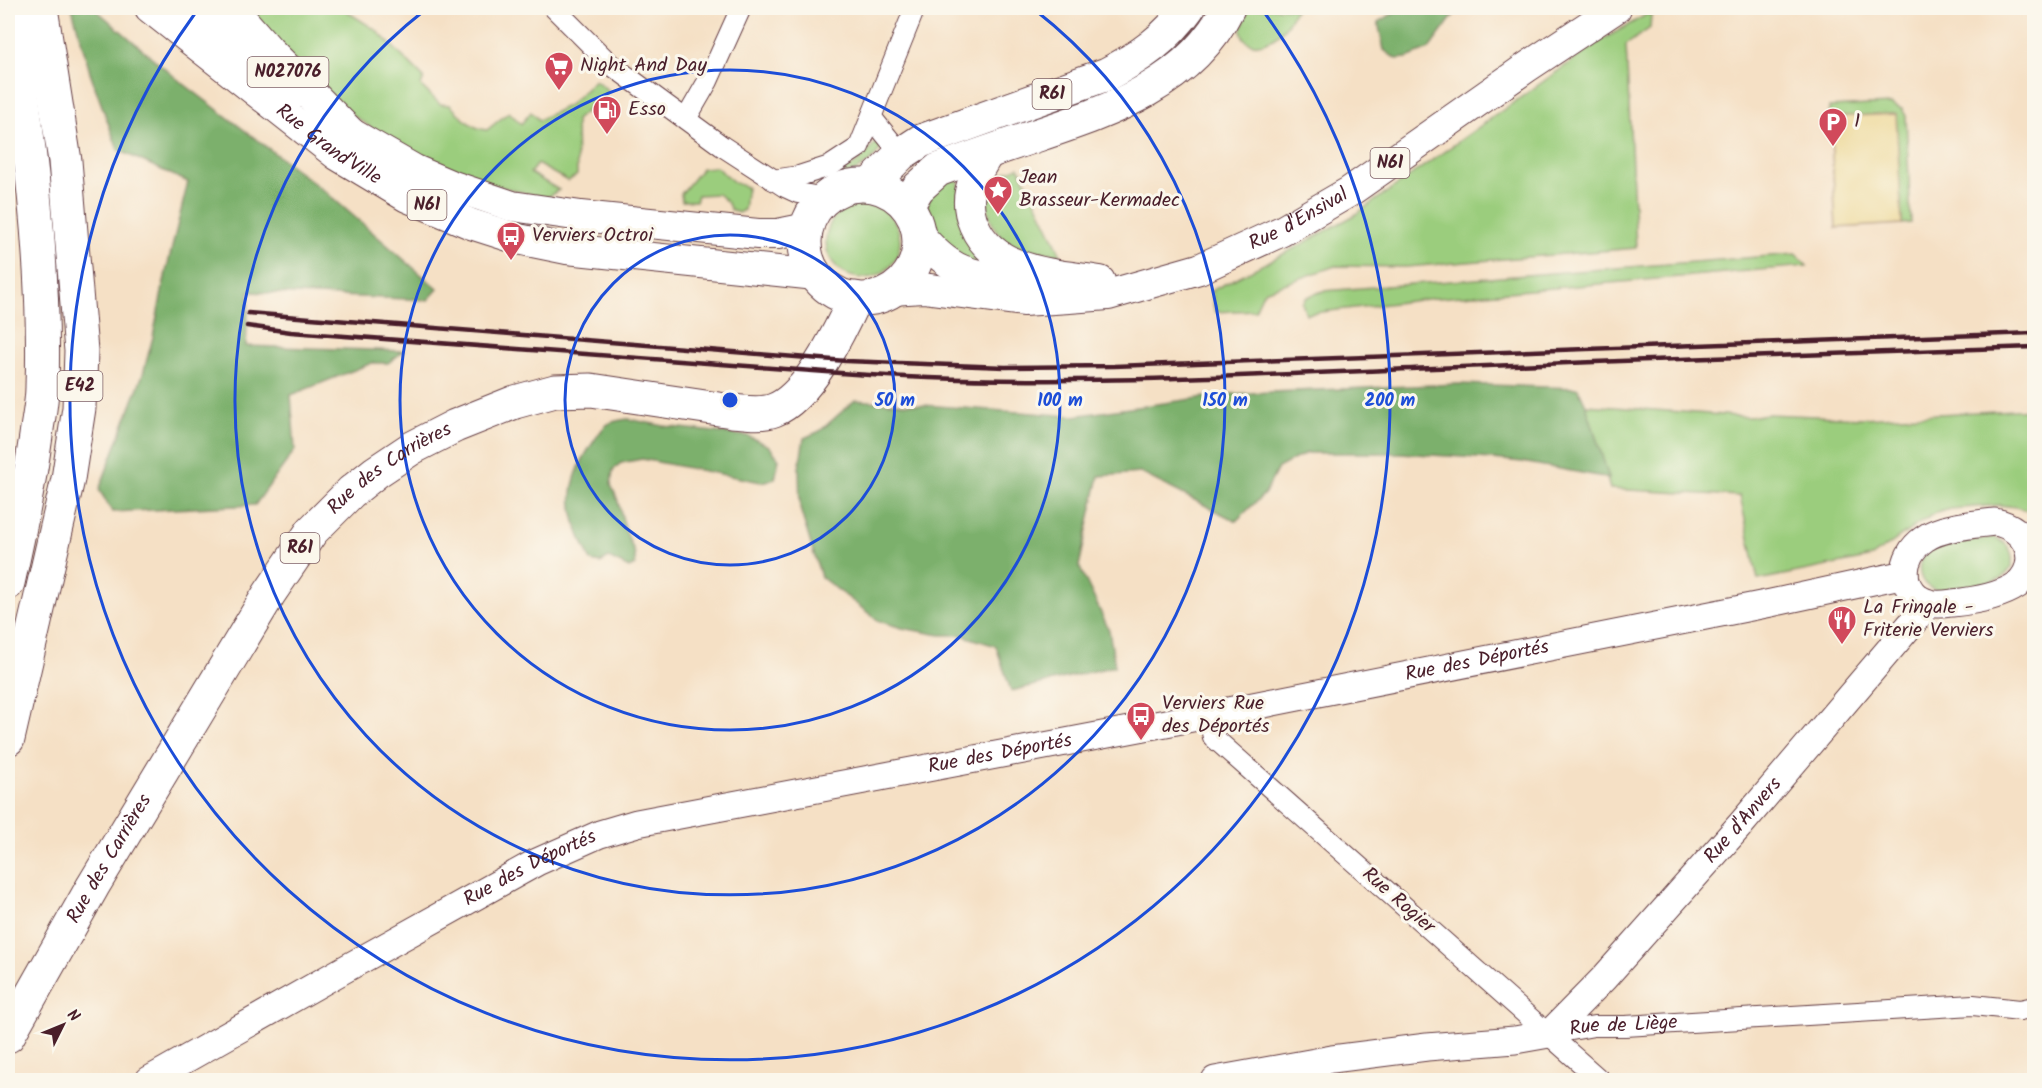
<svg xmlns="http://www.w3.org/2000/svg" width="2042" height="1088" font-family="Kalam,sans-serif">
	<rect width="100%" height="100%" fill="#fbf7ec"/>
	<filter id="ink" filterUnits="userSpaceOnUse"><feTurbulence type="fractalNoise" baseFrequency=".0167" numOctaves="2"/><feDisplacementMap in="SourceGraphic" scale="12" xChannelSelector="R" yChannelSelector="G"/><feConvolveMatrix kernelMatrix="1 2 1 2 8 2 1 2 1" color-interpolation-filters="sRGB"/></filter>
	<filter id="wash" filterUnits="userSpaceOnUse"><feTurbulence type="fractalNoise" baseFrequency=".008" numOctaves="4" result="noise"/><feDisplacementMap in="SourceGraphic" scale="24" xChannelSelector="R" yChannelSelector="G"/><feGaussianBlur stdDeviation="1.35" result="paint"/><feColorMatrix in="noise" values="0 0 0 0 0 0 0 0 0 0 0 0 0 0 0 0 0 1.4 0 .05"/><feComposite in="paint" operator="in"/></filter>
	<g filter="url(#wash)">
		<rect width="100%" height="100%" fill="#f5e0c5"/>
		<!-- green -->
		<g fill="#9bcd7d" stroke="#727654" stroke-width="1.5">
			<path d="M240 8H343L349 13 376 30 424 78 421 86 440 104 450 105C461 116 471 129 487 130L509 112 521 124 531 112 539 120 569 105 595 80 609 91 576 120 577 175 568 181 537 164 530 173 559 190 546 198 466 178 401 148 341 107Z"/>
			<path d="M1249 8H1296C1293 13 1290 20 1287 25 1279 36 1257 53 1245 39 1242 37 1242 33 1241 30Z"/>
			<polygon points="1658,8 1742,8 1651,14 1650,28 1626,45 1636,248 1406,267 1335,266 1264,291 1255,310 1215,312 1211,291 1291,250 1353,216 1602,40"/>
			<polygon points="1891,104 1902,109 1906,116 1911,223 1902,224 1896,114 1830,117 1829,107"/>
			<path d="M877 141 881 142 882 146C870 169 845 175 822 185L819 182C849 170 856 167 877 141Z"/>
			<polygon points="716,167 735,183 747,187 744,210 738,213 731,210 727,202 718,194 698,195 696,201 682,201 681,194 702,168"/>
			<path d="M1019 167C1033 197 1048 225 1061 255 1046 252 1026 251 1011 244 990 233 979 199 995 180 1000 173 1011 170 1019 167Z"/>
			<path d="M956 174 982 256 981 264 969 263 929 227C921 195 934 192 956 174Z"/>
			<circle cx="863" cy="241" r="37"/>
			<polygon points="1796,254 1807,266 1427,299 1306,314 1302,303 1307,297 1323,291"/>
			<polygon points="1586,405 1750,417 1767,414 1862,418 2034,409 2034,513 2016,507 1999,505 1951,509 1936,513 1921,522 1872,557 1758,580 1740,496 1610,489"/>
			<path d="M1992 537C2012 541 2021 566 2001 578 1990 584 1973 584 1960 587 1951 589 1942 592 1933 589 1919 584 1915 565 1925 554 1936 543 1976 541 1992 537Z"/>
		</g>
		<!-- forest -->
		<g fill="#7cb06c" stroke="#63684c" stroke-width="1.5">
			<polygon points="72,8 94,8 176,78 328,194 438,289 428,300 249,292 246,346 404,351 388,363 372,363 291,395 295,450 255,505 113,512 99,490 143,374 153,337 166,272 188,182 118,150 91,76"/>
			<polygon points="1403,8 1459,8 1429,49 1407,58 1396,59 1384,50 1378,22"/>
			<polygon points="1458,384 1578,388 1586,405 1609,478 1522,462 1493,459 1401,453 1306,453 1278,468 1265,493 1236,521 1141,473 1099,476 1079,566 1109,630 1115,666 1011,691 996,646 961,635 940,635 902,628 879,621 821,577 800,509 799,468 804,438 820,431 855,400 1074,416 1227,394"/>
			<path d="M628 419 664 426 748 436 769 446 779 459 775 479 761 482 642 459 621 463 613 470 611 485 617 498 626 532 635 554V565L629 568 609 558 600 563 591 561C568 514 562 489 592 444 605 425 604 422 628 419Z"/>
		</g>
		<!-- sand -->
		<polygon fill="#eeda9e" stroke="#9c7c64" stroke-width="1.5" points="1896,114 1902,224 1836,228 1830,117"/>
	</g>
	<g filter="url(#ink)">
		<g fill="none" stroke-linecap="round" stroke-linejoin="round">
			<!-- street casing -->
			<g stroke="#643c42" stroke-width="22">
				<g id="street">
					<polyline points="554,8 610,64 722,146 785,187 798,193 825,198"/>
					<polyline points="872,118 901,154"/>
					<polyline points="686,119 708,81 741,8"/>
					<polyline points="773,180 799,176 830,166 859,147 915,8"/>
					<polyline points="1208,715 1213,737 1600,1080"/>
					<path id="s1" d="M1549 1034 1594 1026H1625L1973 1005 2020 1010 2034 1007"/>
				</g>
			</g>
			<!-- secondary casing -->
			<g stroke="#643c42" stroke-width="29">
				<g id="secondary">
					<path d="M1995 522C2028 528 2042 562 2017 585 1999 597 1973 601 1952 603 1945 604 1936 605 1929 603 1897 593 1899 556 1924 539 1940 527 1975 524 1995 522Z"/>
					<path id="s2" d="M149 1080 345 969 537 862 600 834 637 823 1208 715 1771 603 1905 574"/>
					<path id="s3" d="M1215 1080 1332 1059 1427 1047 1515 1040 1549 1034 1604 978 1742 823 1929 603"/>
				</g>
			</g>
			<!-- primary casing -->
			<g stroke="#643c42" stroke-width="32">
				<g id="primary">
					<path id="s4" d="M150 8 337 155 407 197 471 224 518 239 567 249 816 275"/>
					<polyline points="195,8 263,72 292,95"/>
					<polyline points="328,120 415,170 450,185 512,206 581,216 758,234 778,234 807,228"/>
					<path d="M990 151C984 161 978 170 974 180 967 195 968 211 974 225 994 273 1056 274 1100 281"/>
					<path d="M919 234C953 276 972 275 1023 281"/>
					<path id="s5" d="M892 290 923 288 1023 301 1069 298 1108 295 1199 269 1282 231 1349 192 1527 67 1616 8"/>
				</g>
			</g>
			<!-- highway casing -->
			<g stroke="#643c42" stroke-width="35">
				<g id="highway">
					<polyline points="230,8 268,51 350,134"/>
					<path d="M870 185 901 154 921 141 1107 74C1140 57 1166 39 1188 8"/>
					<circle cx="862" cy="242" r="57"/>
					<path d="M907 206 918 188 938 170C971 158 1005 146 1038 135 1112 110 1191 83 1228 8"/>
					<path d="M8 583C19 534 29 486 36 436 38 420 42 403 42 387 46 260 28 133 10 8"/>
					<polyline points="8,739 68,479 79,408 81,351 65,161 41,8"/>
					<path id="s6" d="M8 1036 93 886 269 594 312 531 351 492 376 472 412 448 455 426 515 402 555 391 591 390 732 411C745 412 761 415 774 410 808 397 840 331 855 298"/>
				</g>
			</g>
			<!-- street -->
			<use href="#street" stroke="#fff" stroke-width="20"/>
			<!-- secondary -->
			<use href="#secondary" stroke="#fff" stroke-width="27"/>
			<!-- primary -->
			<use href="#primary" stroke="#fff" stroke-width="30"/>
			<!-- highway -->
			<use href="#highway" stroke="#fff" stroke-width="33"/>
			<!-- rail -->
			<g stroke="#4a1f2b" stroke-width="4.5">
				<polyline points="248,313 846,361 1005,367 1114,366 2034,333"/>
				<path d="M247 326 291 332 840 373C1038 388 1237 376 1434 368 1634 360 1835 354 2034 347"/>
			</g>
		</g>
	</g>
	<!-- distance rings -->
	<g fill="none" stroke="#1d4ed8" stroke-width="3">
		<circle cx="730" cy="400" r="165"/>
		<circle cx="730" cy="400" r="330"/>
		<path d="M1035 10A495 495 0 1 1 425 10"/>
		<path d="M1264 12A660 660 0 1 1 196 12"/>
	</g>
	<!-- icons -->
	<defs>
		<g id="supermarket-pin" transform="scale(1.5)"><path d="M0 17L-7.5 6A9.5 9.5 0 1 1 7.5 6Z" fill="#d1495b" stroke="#fbf7ec"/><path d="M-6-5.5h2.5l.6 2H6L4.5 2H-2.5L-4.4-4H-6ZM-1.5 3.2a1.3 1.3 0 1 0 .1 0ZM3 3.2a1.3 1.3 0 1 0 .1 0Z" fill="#fff"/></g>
		<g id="fuel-pin" transform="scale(1.5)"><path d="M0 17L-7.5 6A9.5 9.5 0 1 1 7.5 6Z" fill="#d1495b" stroke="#fbf7ec"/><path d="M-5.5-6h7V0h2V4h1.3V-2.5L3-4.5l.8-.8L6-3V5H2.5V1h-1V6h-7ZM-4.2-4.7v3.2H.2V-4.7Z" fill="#fff"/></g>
		<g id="parking-pin" transform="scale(1.5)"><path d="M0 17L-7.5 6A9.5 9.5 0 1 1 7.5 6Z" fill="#d1495b" stroke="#fbf7ec"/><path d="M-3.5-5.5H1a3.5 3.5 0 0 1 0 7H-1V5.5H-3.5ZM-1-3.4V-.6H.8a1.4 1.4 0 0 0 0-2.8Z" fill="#fff"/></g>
		<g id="sight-pin" transform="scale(1.5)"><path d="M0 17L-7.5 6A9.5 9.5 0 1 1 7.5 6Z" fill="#d1495b" stroke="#fbf7ec"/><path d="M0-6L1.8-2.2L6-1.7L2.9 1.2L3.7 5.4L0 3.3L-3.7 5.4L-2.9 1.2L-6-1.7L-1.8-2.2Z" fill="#fff"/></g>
		<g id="bus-pin" transform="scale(1.5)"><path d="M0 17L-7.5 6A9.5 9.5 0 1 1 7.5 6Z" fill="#d1495b" stroke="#fbf7ec"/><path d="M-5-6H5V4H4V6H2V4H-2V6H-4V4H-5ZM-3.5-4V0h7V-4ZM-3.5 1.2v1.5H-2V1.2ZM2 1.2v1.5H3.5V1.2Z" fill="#fff"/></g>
		<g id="restaurant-pin" transform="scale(1.5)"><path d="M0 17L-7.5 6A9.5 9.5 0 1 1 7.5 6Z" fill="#d1495b" stroke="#fbf7ec"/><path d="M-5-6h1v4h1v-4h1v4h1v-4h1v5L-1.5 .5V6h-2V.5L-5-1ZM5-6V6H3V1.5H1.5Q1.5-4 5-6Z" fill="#fff"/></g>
	</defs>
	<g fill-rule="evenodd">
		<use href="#supermarket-pin" x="559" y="66"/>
		<use href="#fuel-pin" x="607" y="110"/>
		<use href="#parking-pin" x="1833" y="122"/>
		<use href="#sight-pin" x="998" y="190"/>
		<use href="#bus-pin" x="511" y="236"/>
		<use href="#restaurant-pin" x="1842" y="620"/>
		<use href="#bus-pin" x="1141" y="716"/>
	</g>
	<g text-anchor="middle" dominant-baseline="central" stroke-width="6" stroke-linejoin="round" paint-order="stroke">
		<!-- shield labels -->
		<g fill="#fbf7ec" stroke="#7f6065" stroke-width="1.5">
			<rect x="247.5" y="57" width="81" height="30" rx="4.5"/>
			<rect x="1032.5" y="79" width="39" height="30" rx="4.5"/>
			<rect x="1370.5" y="148" width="39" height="30" rx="4.5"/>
			<rect x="407.5" y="190" width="39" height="30" rx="4.5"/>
			<rect x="57.5" y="371" width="45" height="30" rx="4.5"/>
			<rect x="280.5" y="533" width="39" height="30" rx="4.5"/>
		</g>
		<g font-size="18" font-weight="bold" fill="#4a1f2b">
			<text x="288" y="72">N027076</text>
			<text x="1052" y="94">R61</text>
			<text x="1390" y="163">N61</text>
			<text x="427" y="205">N61</text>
			<text x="80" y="386">E42</text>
			<text x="300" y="548">R61</text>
		</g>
		<!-- poi labels -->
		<g font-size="20" fill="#4a1f2b" stroke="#fbf7ec" text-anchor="start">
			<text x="580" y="66">Night And Day</text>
			<text x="628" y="110">Esso</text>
			<text x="1854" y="122">1</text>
			<text x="1019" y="178">Jean<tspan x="1019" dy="23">Brasseur-Kermadec</tspan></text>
			<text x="532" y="236">Verviers Octroi</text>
			<text x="1863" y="608">La Fringale -<tspan x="1863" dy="23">Friterie Verviers</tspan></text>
			<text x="1162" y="704">Verviers Rue<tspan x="1162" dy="23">des Déportés</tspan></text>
		</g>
		<!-- street labels -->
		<g font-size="20" fill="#4a1f2b" stroke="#fbf7ec">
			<text stroke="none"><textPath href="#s4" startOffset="225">Rue Grand'Ville</textPath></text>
			<text stroke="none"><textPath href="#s5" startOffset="423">Rue d'Ensival</textPath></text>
			<text stroke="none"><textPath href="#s6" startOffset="690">Rue des Carrières</textPath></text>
			<text stroke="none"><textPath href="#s2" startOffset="1408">Rue des Déportés</textPath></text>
			<text stroke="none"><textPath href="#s2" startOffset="922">Rue des Déportés</textPath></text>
			<text stroke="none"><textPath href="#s3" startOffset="626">Rue d'Anvers</textPath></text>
			<text stroke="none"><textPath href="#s6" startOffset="204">Rue des Carrières</textPath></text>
			<text stroke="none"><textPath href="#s2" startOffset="436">Rue des Déportés</textPath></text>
			<text transform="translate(1398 901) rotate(41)">Rue Rogier</text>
			<text stroke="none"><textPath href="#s1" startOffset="75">Rue de Liège</textPath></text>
		</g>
	</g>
	<circle cx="730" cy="400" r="9" fill="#1d4ed8" stroke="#fbf7ec" stroke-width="3"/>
	<g font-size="18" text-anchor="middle" font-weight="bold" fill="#1d4ed8" stroke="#fbf7ec" stroke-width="6" stroke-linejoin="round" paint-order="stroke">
		<text x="895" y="406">50 m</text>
		<text x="1060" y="406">100 m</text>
		<text x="1225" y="406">150 m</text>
		<text x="1390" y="406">200 m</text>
	</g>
	<!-- margin -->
	<rect width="2042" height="1088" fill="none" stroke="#fbf7ec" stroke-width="30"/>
	<!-- north arrow -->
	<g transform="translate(63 1025) rotate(47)" stroke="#fbf7ec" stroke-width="4.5" paint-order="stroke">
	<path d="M0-4.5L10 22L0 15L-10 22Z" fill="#4a1f2b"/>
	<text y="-9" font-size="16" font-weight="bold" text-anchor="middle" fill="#4a1f2b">N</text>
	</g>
</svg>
